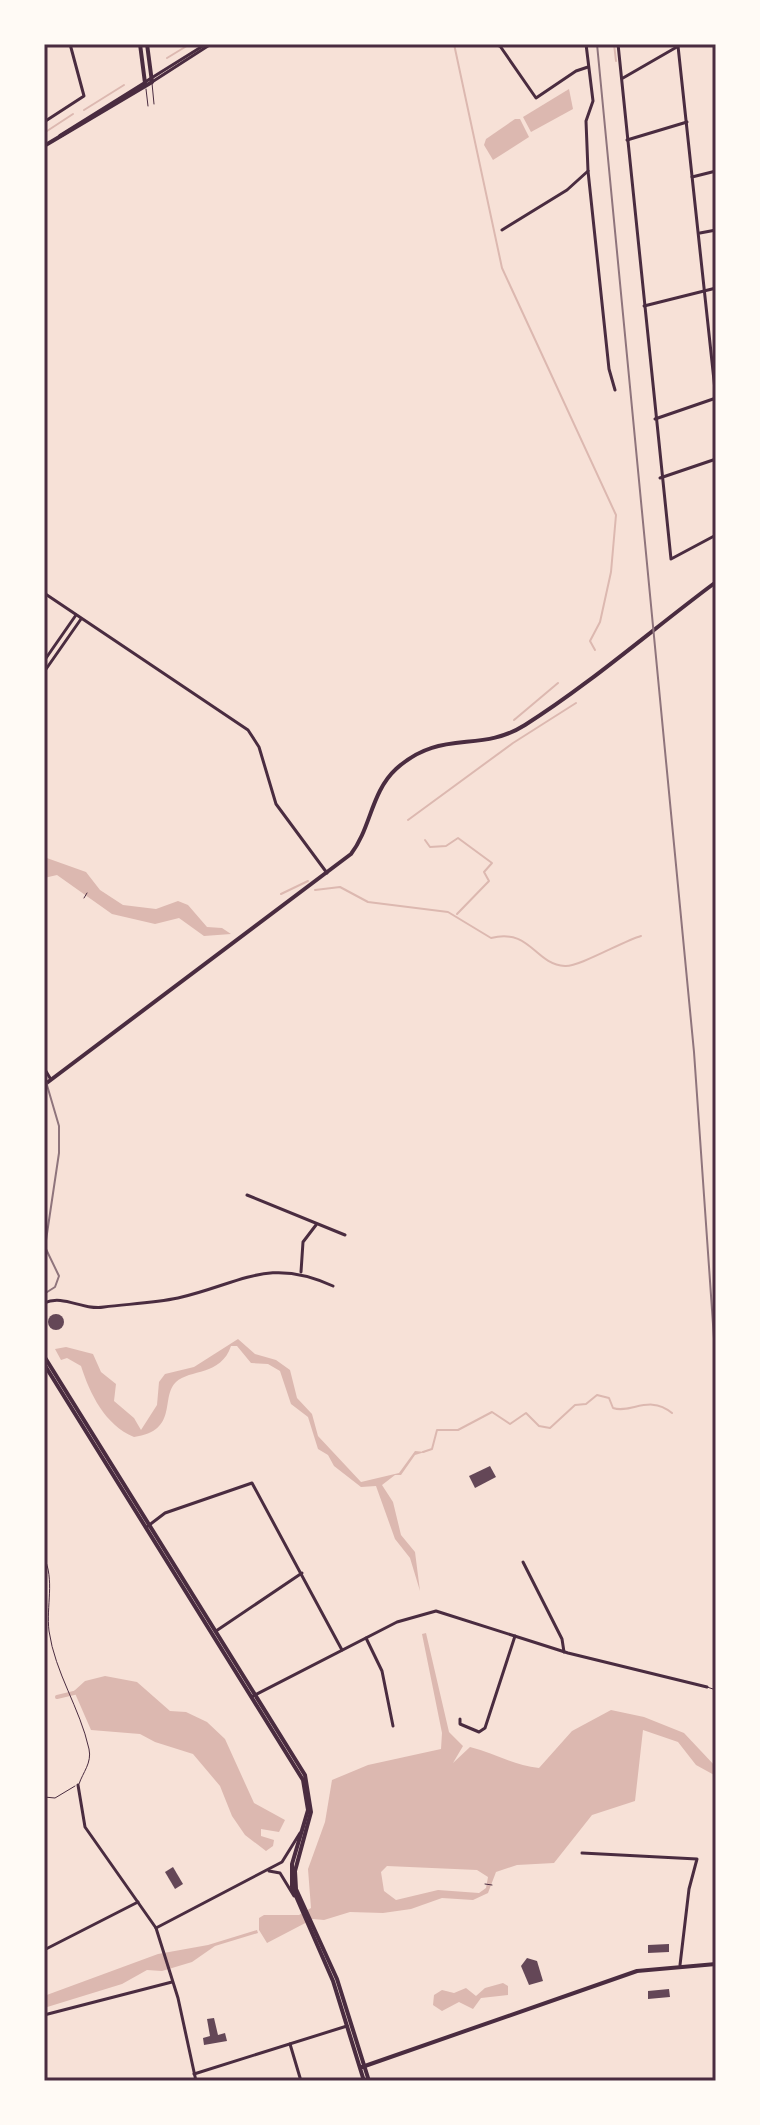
<svg xmlns="http://www.w3.org/2000/svg" width="760" height="2125" font-family="'Golos Text',sans-serif">
	<rect width="100%" height="100%" fill="#f7e1d7"/>
	<!-- water -->
	<g fill="#dcb8b0" fill-rule="evenodd">
		<polygon points="569,89 573,109 531,132 523,117"/>
		<polygon points="515,119 520,119 529,137 493,160 484,145 486,139"/>
		<polygon points="44,857 86,872 100,890 123,905 156,909 178,901 188,905 207,927 222,928 231,934 204,936 179,918 155,924 112,914 57,875 44,878"/>
		<path d="M238 1339 255 1354 276 1360 290 1370 297 1398 312 1414 318 1436 361 1482 399 1473 415 1451 425 1452 415 1455 401 1475H395L382 1485 393 1502 401 1535 415 1552 420 1591 410 1558 395 1539 376 1486 361 1487 334 1466 328 1455 318 1449 308 1417 291 1404 280 1371 268 1364 251 1363 237 1346H231C221 1376 190 1369 176 1382 160 1397 179 1431 134 1437 105 1425 90 1394 81 1366L67 1358 61 1360 55 1349 66 1347 93 1354 101 1372 116 1384 114 1401 134 1418 141 1430 157 1405 159 1382 165 1374 194 1367Z"/>
		<path d="M426 1633 449 1732 463 1746 453 1763 470 1747C494 1753 513 1765 539 1768L572 1731 611 1710 644 1717 684 1733 716 1767V1776L696 1765 678 1742 643 1730 635 1801 592 1815 554 1863 517 1865 496 1872 488 1893 473 1900 442 1898 411 1909 383 1913 350 1912 324 1920 313 1919 267 1943 259 1930V1918L264 1915H299L311 1908 308 1869 325 1822 332 1780 368 1765 441 1749 442 1733 422 1634ZM387 1866 477 1870 488 1877 486 1888 479 1893 438 1890 396 1900 384 1891 381 1872Z"/>
		<polygon points="105,1676 137,1682 170,1711 186,1712 207,1722 225,1739 254,1803 285,1820 279,1832 261,1829 261,1836 274,1840 273,1846 266,1851 245,1835 232,1816 220,1786 193,1754 155,1742 140,1734 91,1730 74,1691 85,1681"/>
		<polygon points="257,1930 258,1933 215,1946 192,1962 162,1971 147,1970 122,1984 44,2008 44,1996 158,1954 208,1945"/>
		<polygon points="503,1983 508,1986 508,1995 481,1998 473,2009 459,2002 442,2011 433,2005 434,1995 442,1990 454,1993 466,1988 476,1996 485,1988"/>
	</g>
	<g fill="none" stroke-linecap="round" stroke-linejoin="round">
		<!-- stream -->
		<g stroke="#dcb8b0" stroke-width="2">
			<polyline points="454,44 502,268 616,515 611,572 600,622 590,641 595,650"/>
			<polyline points="614,44 616,61"/>
			<polyline points="167,58 190,44"/>
			<polyline points="84,110 124,85"/>
			<polyline points="44,133 73,114"/>
			<polyline points="514,720 558,683"/>
			<polyline points="408,820 513,743 576,703"/>
			<polyline points="425,840 430,847 446,846 458,838 492,863 484,872 489,881 457,914"/>
			<path d="M315 890 340 887 368 902 448 912 491 938C531 928 534 964 565 966 579 967 623 941 641 936"/>
			<polyline points="281,894 308,881"/>
			<path d="M423 1452 432 1449 437 1430H458L492 1412 510 1424 526 1413 539 1426 550 1428 575 1405 586 1404 597 1395 609 1398 613 1408C631 1414 649 1394 672 1413"/>
		</g>
		<!-- canal -->
		<polyline stroke="#dcb8b0" stroke-width="4" points="57,1697 78,1692"/>
	</g>
	<!-- building -->
	<g fill="#644757">
		<circle cx="56" cy="1322" r="8"/>
		<polygon points="490,1466 496,1477 475,1488 469,1476"/>
		<polygon points="173,1867 183,1884 175,1889 165,1872"/>
		<polygon points="669,1944 669,1952 648,1953 648,1945"/>
		<polygon points="527,1958 537,1961 543,1981 529,1985 521,1966"/>
		<polygon points="669,1989 670,1997 648,1999 648,1991"/>
		<polygon points="214,2018 218,2035 225,2033 227,2041 204,2045 203,2038 210,2036 207,2019"/>
	</g>
	<g fill="none" stroke-linecap="round" stroke-linejoin="round">
		<!-- path -->
		<g stroke="#4a2c40" stroke-width="1">
			<polyline points="84,898 87,893"/>
			<polyline points="485,1884 492,1885"/>
		</g>
		<!-- service -->
		<g stroke="#4a2c40" stroke-width="1">
			<polyline points="152,83 154,104"/>
			<polyline points="146,89 148,106"/>
			<path d="M44 1557C55 1580 46 1606 49 1631 55 1673 80 1708 89 1749 92 1763 83 1772 79 1784"/>
			<polyline points="707,1687 716,1690"/>
			<polyline points="44,1797 55,1798 75,1786"/>
		</g>
		<!-- minor -->
		<g stroke="#4a2c40" stroke-width="3">
			<polyline points="492,44 500,46 536,98 576,71 588,67"/>
			<polyline points="586,44 593,101 586,121 588,171 609,369 615,390"/>
			<polyline points="618,44 671,559 716,535"/>
			<polyline points="715,44 716,46"/>
			<polyline points="678,46 716,399"/>
			<polyline points="623,78 682,44"/>
			<polyline points="44,122 84,96 70,44"/>
			<polyline points="627,140 687,122"/>
			<polyline points="692,177 716,171"/>
			<polyline points="502,230 567,190 588,171"/>
			<polyline points="700,233 716,230"/>
			<polyline points="644,306 716,288"/>
			<polyline points="655,419 716,398"/>
			<polyline points="660,478 716,459"/>
			<polyline points="44,593 248,730 259,747 276,804 327,873"/>
			<polyline points="44,661 76,615"/>
			<polyline points="44,672 81,619"/>
			<polyline points="44,1068 50,1078"/>
			<polyline points="247,1195 345,1235"/>
			<polyline points="301,1272 303,1242 316,1225"/>
			<path d="M44 1303C64 1294 83 1311 104 1307 128 1304 154 1303 178 1298 240 1284 268 1256 333 1286"/>
			<polyline points="148,1526 165,1513 252,1483 342,1650"/>
			<polyline points="523,1562 562,1639 564,1652"/>
			<polyline points="216,1631 302,1573"/>
			<polyline points="366,1638 382,1671 393,1726"/>
			<polyline points="253,1696 397,1622 436,1611 568,1653 707,1687"/>
			<polyline points="460,1719 460,1724 479,1732 485,1728 515,1636"/>
			<polyline points="78,1785 85,1827 156,1928 178,1998 196,2081"/>
			<polyline points="582,1853 697,1859 689,1889 680,1965"/>
			<polyline points="269,1871 280,1873 294,1896"/>
			<polyline points="156,1928 282,1862 300,1833"/>
			<polyline points="44,1950 138,1902"/>
			<polyline points="44,2015 172,1982"/>
			<polyline points="290,2044 301,2081"/>
			<polyline points="194,2074 347,2026"/>
		</g>
		<!-- tertiary -->
		<g stroke="#4a2c40" stroke-width="3">
			<polyline points="145,82 206,44"/>
			<polyline points="152,82 211,44"/>
		</g>
		<!-- secondary -->
		<g stroke="#4a2c40" stroke-width="4">
			<polyline points="60,136 145,83 140,44"/>
			<polyline points="44,146 152,82 147,44"/>
			<path d="M44 1085 351 854C371 828 371 792 396 769 441 728 479 754 525 725 590 684 654 628 716 582"/>
			<polyline points="362,2067 637,1971 716,1964"/>
		</g>
		<!-- primary -->
		<g stroke="#4a2c40" stroke-width="4">
			<polyline points="44,1356 305,1775 311,1812 295,1871 296,1889 337,1979 369,2081"/>
			<polyline points="44,1364 303,1780 308,1810 292,1864 292,1887 333,1981 364,2081"/>
		</g>
		<!-- tram -->
		<polyline stroke="#8f747c" stroke-width="2" points="44,1075 59,1126 59,1153 45,1247 59,1276 55,1287 44,1294"/>
		<!-- rail -->
		<polyline stroke="#8f747c" stroke-width="2" points="597,44 694,1052 716,1367"/>
	</g>
	<!-- border -->
	<rect width="760" height="2125" fill="none" stroke="#fffaf5" stroke-width="92"/>
	<rect x="46" y="46" width="668" height="2033" fill="none" stroke="#4a2c40" stroke-width="3"/>
</svg>
